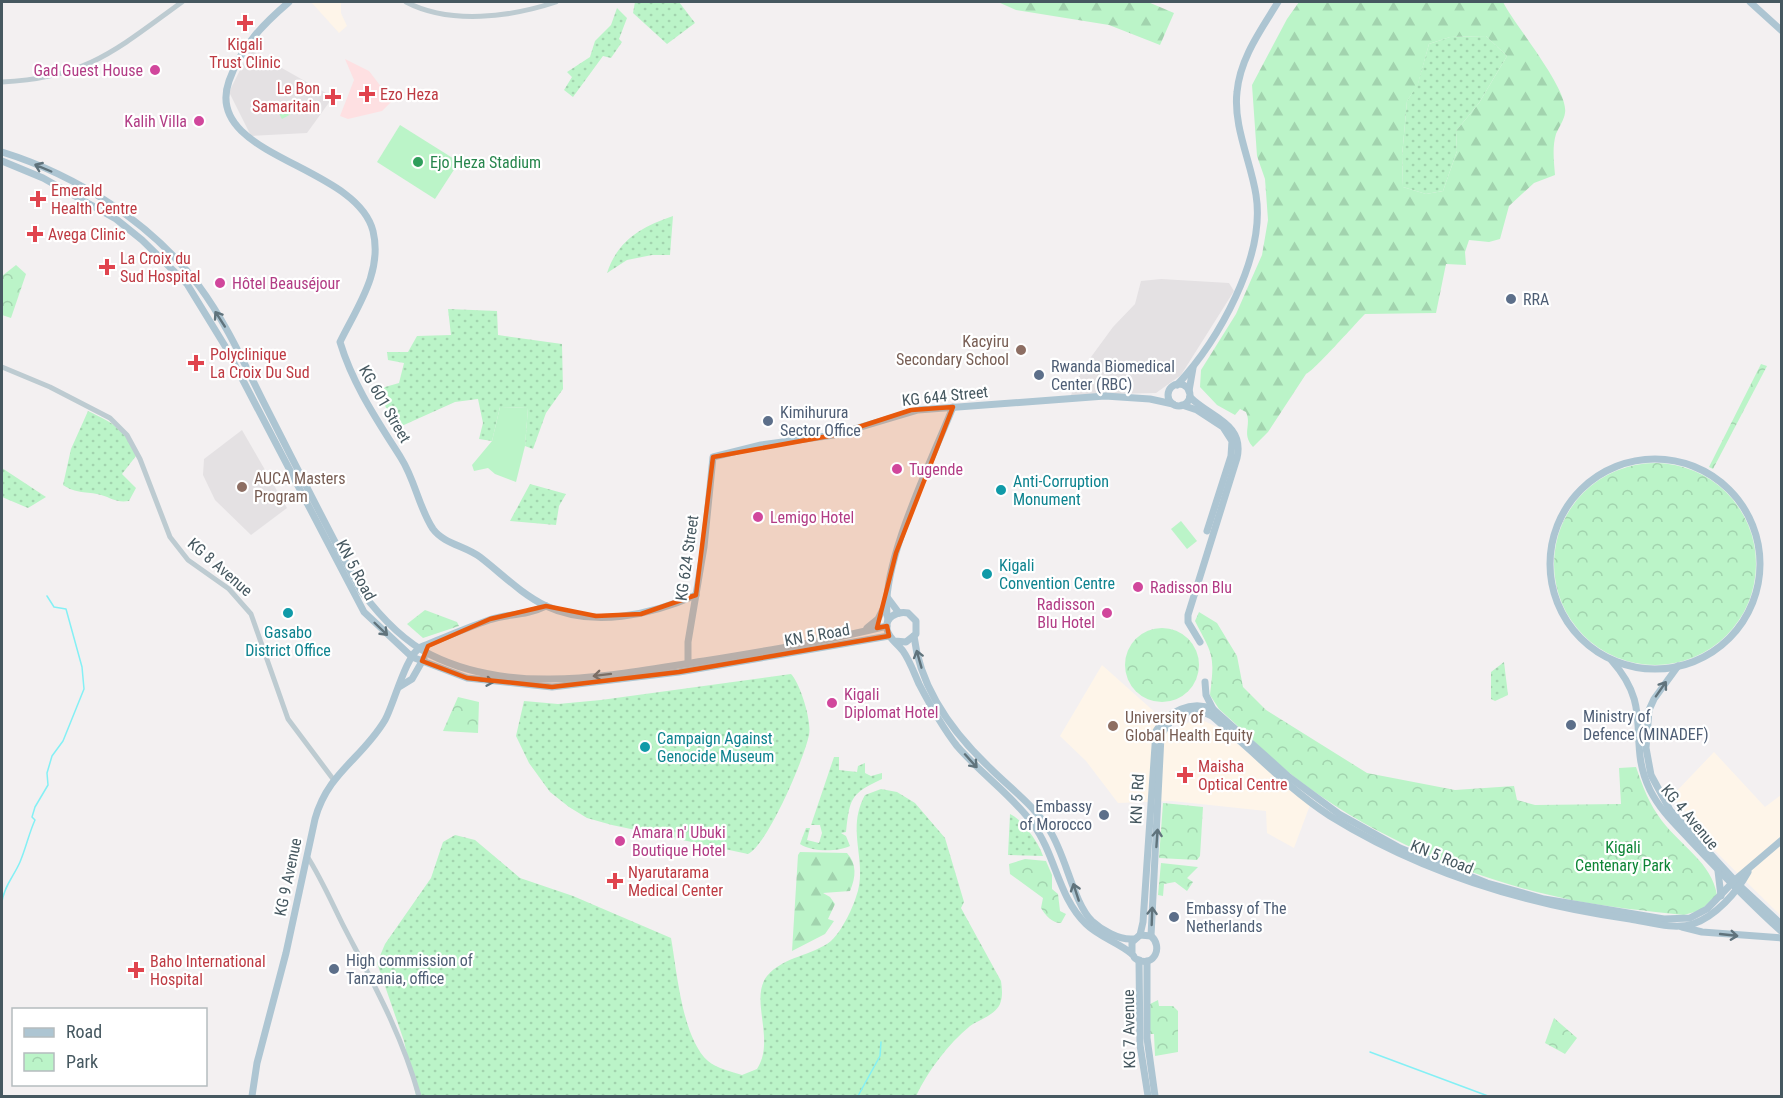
<svg xmlns="http://www.w3.org/2000/svg" width="1783" height="1098" font-family="'Roboto Condensed',sans-serif">
	<defs>
		<pattern id="grass-dots" width="8" height="8" patternUnits="userSpaceOnUse" patternTransform="scale(1.5)"><rect width="8" height="8" fill="#bbf4c8"/><path d="M2 2h.1M6 6h.1" fill="none" stroke="#a2d3ae" stroke-width="1.8" stroke-linecap="round"/></pattern>
		<pattern id="forest-firs" width="22" height="20" patternUnits="userSpaceOnUse" patternTransform="scale(1.5)"><rect width="22" height="20" fill="#bbf4c8"/><path d="M5 1l3.5 6h-7zM16 11l3.5 6h-7z" fill="#a2d3ae"/></pattern>
		<pattern id="park-crowns" width="20" height="18" patternUnits="userSpaceOnUse" patternTransform="scale(1.5)"><rect width="20" height="18" fill="#bbf4c8"/><path d="M2 6a3 3 0 1 1 6 0M12 15a3 3 0 1 1 6 0" fill="none" stroke="#a2d3ae"/></pattern>
	</defs>
	<rect width="100%" height="100%" fill="#f3f0f1"/>
	<!-- commercial -->
	<g fill="#fef5e9">
		<polygon points="311,2 341,2 341,13 347,26 339,33"/>
		<polygon points="1102,665 1176,731 1189,722 1202,720 1217,727 1310,805 1294,848 1267,833 1266,811 1172,801 1118,803 1086,761 1060,736"/>
		<polygon points="1714,752 1765,807 1781,795 1781,916 1709,845 1711,835 1671,797"/>
	</g>
	<!-- education -->
	<g fill="#e4e1e3">
		<polygon points="250,50 333,97 307,133 251,136 229,92"/>
		<polygon points="1161,279 1229,283 1234,291 1181,375 1156,393 1071,395 1083,368 1113,327 1135,304 1141,281"/>
		<polygon points="242,430 287,508 251,535 215,500 203,475 204,459"/>
	</g>
	<!-- medical -->
	<polygon fill="#fee0e2" points="345,59 369,71 392,101 382,111 348,119 340,116 354,80"/>
	<!-- grass -->
	<g fill="url(#grass-dots)">
		<polygon points="635,2 679,2 695,23 667,44 633,13"/>
		<polygon points="617,8 627,18 619,39 622,42 611,58 603,56 573,97 564,90 572,77 567,72 590,57 595,41 611,25"/>
		<polygon points="1486,36 1507,56 1479,103 1456,131 1457,151 1443,191 1426,194 1403,187 1402,156 1407,101 1418,83 1429,44 1450,37"/>
		<path d="M673 216 670 255H652L627 260 607 273C618 240 641 227 673 216Z"/>
		<polygon points="448,309 497,311 498,335 562,344 563,389 546,413 533,449 525,446 528,408 500,407 492,441 479,439 483,423 478,399 455,402 395,429 378,389 399,383 404,363 388,360 387,352 408,352 417,336 451,335"/>
		<path d="M88 411C114 424 125 428 136 456L122 474 136 488 129 501C116 503 112 498 101 495 86 491 76 494 63 485L71 449Z"/>
		<polygon points="2,468 46,497 28,508 2,497"/>
		<polygon points="530,484 566,494 559,506 556,525 510,521"/>
		<polygon points="1504,662 1508,695 1495,701 1491,699 1491,672"/>
		<path d="M791 674C800 683 812 721 809 735 804 759 768 844 748 854L612 825 587 818 569 807 550 792 529 763 516 736 524 701 558 704 601 700Z"/>
		<path d="M834 757H839V770L857 772 858 766 865 763V773L871 776 882 773V779C850 794 850 798 846 832L841 833 846 836 850 846C838 852 811 852 800 844L806 828H810L807 840 819 843 822 833 820 825H811Z"/>
		<path d="M881 789 897 792 915 803 945 838 964 902 961 908 1001 981C1002 989 1003 996 1000 1004 994 1016 980 1019 970 1026 948 1044 928 1071 916 1096H416L404 1041 377 963 385 944 431 878 443 842 455 835 475 840 520 878 573 896 671 938C677 971 682 1038 708 1061 716 1068 732 1072 742 1075L757 1069C776 1040 749 999 767 976 784 956 812 956 831 941 841 932 852 910 856 897 869 862 845 831 865 795Z"/>
		<path d="M1010 814C1022 819 1039 843 1043 856L1008 855Z"/>
	</g>
	<!-- forest -->
	<g fill="url(#forest-firs)" fill-rule="evenodd">
		<polygon points="998,2 1148,2 1174,13 1160,45 1109,25 1016,10"/>
		<path d="M1299 2H1503C1515 26 1569 89 1565 113 1564 120 1559 127 1556 134 1552 147 1554 162 1555 175L1534 183 1509 206 1500 239 1489 242 1469 240 1465 252 1466 265 1446 264 1436 313 1365 314C1355 324 1314 371 1306 374L1268 432 1253 447C1241 434 1252 425 1246 412L1240 409 1235 415 1217 405 1200 387 1201 370 1236 314 1262 255 1268 220 1265 179 1257 156 1252 85 1287 19ZM1486 36 1507 56 1479 103 1456 131 1457 151 1443 191 1426 194 1403 187 1402 156 1407 101 1418 84 1429 44 1450 37Z"/>
		<path d="M800 852 847 853C857 864 856 877 850 891L823 893 830 897 835 904 828 919 834 921 825 934 792 951 798 855Z"/>
	</g>
	<!-- park -->
	<g fill="url(#park-crowns)">
		<polygon points="16,265 26,274 11,318 2,315 2,276"/>
		<polygon points="1761,364 1767,366 1713,469 1709,467"/>
		<circle cx="1655" cy="564" r="101"/>
		<polygon points="425,610 457,622 459,626 423,638 407,624"/>
		<path d="M1199 612 1217 623 1237 656 1243 687 1266 710 1367 773 1455 790 1514 786 1517 800 1535 805 1621 804 1619 768 1636 767C1643 787 1649 804 1662 821 1681 846 1712 863 1717 895L1701 910 1684 915C1646 911 1608 907 1571 900 1475 880 1375 839 1297 779 1270 758 1245 732 1219 709L1210 695C1215 654 1213 656 1195 621Z"/>
		<circle cx="1162" cy="665" r="37"/>
		<polygon points="458,697 479,702 478,733 443,731"/>
		<polygon points="1163,803 1203,807 1200,856 1197,860 1159,858"/>
		<path d="M1025 859 1046 861 1052 875V889L1058 894 1060 911 1066 914 1061 923C1052 923 1046 916 1041 908L1043 898 1010 874 1009 864Z"/>
		<polygon points="1161,863 1198,867 1187,878 1193,882 1187,891 1175,882 1164,884 1163,896 1158,895"/>
		<polygon points="1158,1000 1159,1006 1173,1006 1178,1011 1178,1052 1155,1056 1154,1034 1148,1034 1148,1005"/>
		<polygon points="1554,1018 1577,1038 1565,1054 1545,1043"/>
	</g>
	<!-- pitch -->
	<g fill="#bbf4c8">
		<polygon points="295,100 300,109 282,119 277,110"/>
		<polygon points="400,125 459,162 435,199 377,162"/>
		<polygon points="500,407 528,408 525,446 516,482 495,474 488,468 474,471 472,465 492,441"/>
		<polygon points="1181,521 1197,541 1187,549 1171,529"/>
	</g>
	<g fill="none" stroke-linecap="round" stroke-linejoin="round">
		<!-- stream -->
		<g stroke="#84f0f5" stroke-width="1.5">
			<path d="M2 902C4 886 14 876 20 862 26 848 29 833 35 820L32 817 35 807 48 785 47 773 52 756 63 741 84 689 82 667 66 609 54 607 47 596"/>
			<polyline points="2,912 2,923"/>
			<polyline points="1370,1052 1488,1096"/>
			<polyline points="858,1096 880,1056 881,1042"/>
		</g>
		<!-- minor -->
		<g stroke="#bdcbd1" stroke-width="5">
			<path d="M406 2C450 25 511 17 556 2"/>
			<path d="M2 82C87 78 117 49 182 2"/>
			<polyline points="2,367 50,387 110,418 127,435 140,459 170,537 188,560 229,589 251,614 288,719 333,779"/>
			<path d="M307 856C321 878 331 901 343 925 373 983 401 1032 419 1096"/>
		</g>
		<!-- major -->
		<g stroke="#adc5d2" stroke-width="7">
			<path d="M289 2C262 25 241 47 229 81 202 157 356 164 373 231 383 272 357 307 340 342 353 385 377 420 401 458 415 480 419 508 433 529 444 544 466 546 480 557 501 573 521 594 546 606 593 628 651 615 696 595"/>
			<polyline points="1750,2 1782,31"/>
			<path d="M2 152C76 175 151 222 199 286 225 321 243 361 263 401 295 464 327 528 361 591 379 615 403 641 431 655 515 697 616 674 704 661 765 651 826 641 887 626"/>
			<polyline points="2,161 43,178 116,219 142,240 187,284 225,346 364,612 412,657 467,678 552,687 679,672 889,636"/>
			<circle cx="1179" cy="395" r="11"/>
			<path d="M1177 385C1218 341 1266 257 1256 195 1251 162 1233 126 1237 92 1240 58 1261 30 1278 2"/>
			<polyline points="1189,391 1193,368"/>
			<path d="M1190 397C1209 417 1245 423 1237 458L1188 615V622L1200 642"/>
			<polyline points="1182,405 1197,410 1223,427 1232,441 1231,456 1207,531"/>
			<circle cx="1655" cy="564" r="105"/>
			<polyline points="887,597 899,613"/>
			<path d="M888 620C877 571 933 457 953 407"/>
			<polyline points="867,628 878,619 885,605"/>
			<path d="M914 636C920 688 953 733 990 768 1011 789 1034 805 1050 831 1066 856 1074 904 1092 921 1102 930 1118 940 1133 939"/>
			<path d="M895 641 906 642 916 634V621L908 613C897 611 885 617 887 629 888 638 898 644 903 651 910 661 914 673 919 684 930 705 942 727 957 746 981 774 1012 795 1033 824 1056 856 1058 897 1086 924 1099 937 1118 942 1132 954 1136 958 1132 957 1138 960 1155 967 1163 946 1151 936L1140 935 1132 942V954"/>
			<path d="M1612 661C1655 709 1626 741 1650 790 1660 810 1675 824 1690 840 1720 872 1749 902 1782 932"/>
			<polyline points="688,663 688,642 704,547 713,457 761,445 834,435 918,410 1105,396 1150,399 1173,404"/>
			<polyline points="1678,666 1654,699 1649,710 1646,748 1651,775 1670,810 1740,886 1782,925"/>
			<polyline points="1205,682 1206,695 1213,709 1289,777 1339,814 1400,848 1487,883 1544,899 1664,919 1690,918 1707,909 1735,880 1782,840"/>
			<polyline points="399,687 412,679 424,658"/>
			<polyline points="1718,871 1721,896"/>
			<polyline points="1682,927 1702,932 1782,938"/>
			<path d="M1140 935 1143 922 1156 731C1168 711 1191 700 1213 709"/>
			<path d="M1151 936 1161 736C1171 715 1190 705 1212 716 1251 749 1287 788 1330 816 1422 873 1523 904 1630 919 1649 922 1674 930 1693 924 1716 916 1737 892 1748 872"/>
			<polyline points="1139,960 1140,1045 1148,1096"/>
			<polyline points="1147,961 1147,1038 1155,1096"/>
			<path d="M252 1096 257 1063 286 953 315 819C328 772 362 759 385 720 394 704 406 654 421 647 443 638 466 628 489 620 509 613 523 617 546 606"/>
		</g>
	</g>
	<!-- one-way arrows -->
	<defs><path id="oneway-shaft" d="M-6 0H5M1.5-3L5.5 0L1.5 3" fill="none" stroke-width="1.6" stroke-linecap="round" stroke-linejoin="round" transform="scale(1.5)"/></defs>
	<g stroke="#60737c">
		<use href="#oneway-shaft" transform="translate(43 168) rotate(-157)"/>
		<use href="#oneway-shaft" transform="translate(220 319) rotate(-123)"/>
		<use href="#oneway-shaft" transform="translate(381 629) rotate(44)"/>
		<use href="#oneway-shaft" transform="translate(919 659) rotate(-106)"/>
		<use href="#oneway-shaft" transform="translate(602 675) rotate(173)"/>
		<use href="#oneway-shaft" transform="translate(485 681) rotate(9)"/>
		<use href="#oneway-shaft" transform="translate(1661 689) rotate(-55)"/>
		<use href="#oneway-shaft" transform="translate(971 761) rotate(48)"/>
		<use href="#oneway-shaft" transform="translate(1157 838) rotate(-86)"/>
		<use href="#oneway-shaft" transform="translate(1076 892) rotate(-108)"/>
		<use href="#oneway-shaft" transform="translate(1152 916) rotate(-88)"/>
		<use href="#oneway-shaft" transform="translate(1729 935) rotate(6)"/>
	</g>
	<!-- marked area -->
	<path fill="#e8590c" fill-opacity="0.2" stroke="#e8590c" stroke-width="4.5" stroke-linejoin="round" d="M953 407 896 553 877 628 887 626 889 636 679 672 552 687 467 678 422 661 428 646 490 619 546 606 596 616 641 614 696 595 713 457 834 435 911 410Z"/>
	<!-- markers -->
	<g fill="#e0444e" stroke="#fff" stroke-width="2">
		<path d="M242 14h6v6h6v6h-6v6h-6v-6h-6v-6h6z"/>
		<path d="M364 85h6v6h6v6h-6v6h-6v-6h-6v-6h6z"/>
		<path d="M330 88h6v6h6v6h-6v6h-6v-6h-6v-6h6z"/>
		<path d="M35 190h6v6h6v6h-6v6h-6v-6h-6v-6h6z"/>
		<path d="M32 225h6v6h6v6h-6v6h-6v-6h-6v-6h6z"/>
		<path d="M104 258h6v6h6v6h-6v6h-6v-6h-6v-6h6z"/>
		<path d="M193 354h6v6h6v6h-6v6h-6v-6h-6v-6h6z"/>
		<path d="M1182 766h6v6h6v6h-6v6h-6v-6h-6v-6h6z"/>
		<path d="M612 872h6v6h6v6h-6v6h-6v-6h-6v-6h6z"/>
		<path d="M133 961h6v6h6v6h-6v6h-6v-6h-6v-6h6z"/>
	</g>
	<g fill="#d1479c" stroke="#fff" stroke-width="2">
		<circle cx="155" cy="70" r="6"/>
		<circle cx="199" cy="121" r="6"/>
		<circle cx="220" cy="283" r="6"/>
		<circle cx="897" cy="469" r="6"/>
		<circle cx="758" cy="517" r="6"/>
		<circle cx="1138" cy="587" r="6"/>
		<circle cx="1107" cy="613" r="6"/>
		<circle cx="832" cy="703" r="6"/>
		<circle cx="620" cy="841" r="6"/>
	</g>
	<circle fill="#2e9e5b" stroke="#fff" stroke-width="2" cx="418" cy="162" r="6"/>
	<g fill="#5c6f8a" stroke="#fff" stroke-width="2">
		<circle cx="1511" cy="299" r="6"/>
		<circle cx="1039" cy="375" r="6"/>
		<circle cx="768" cy="421" r="6"/>
		<circle cx="1571" cy="725" r="6"/>
		<circle cx="1104" cy="815" r="6"/>
		<circle cx="1174" cy="917" r="6"/>
		<circle cx="334" cy="969" r="6"/>
	</g>
	<g fill="#8d6e63" stroke="#fff" stroke-width="2">
		<circle cx="1021" cy="350" r="6"/>
		<circle cx="242" cy="487" r="6"/>
		<circle cx="1113" cy="726" r="6"/>
	</g>
	<g fill="#0f9aa8" stroke="#fff" stroke-width="2">
		<circle cx="1001" cy="490" r="6"/>
		<circle cx="987" cy="574" r="6"/>
		<circle cx="288" cy="613" r="6"/>
		<circle cx="645" cy="747" r="6"/>
	</g>
	<g text-anchor="middle" dominant-baseline="central" stroke-width="4.5" stroke-linejoin="round" paint-order="stroke">
		<!-- health labels -->
		<g font-size="16" fill="#be3a42" stroke="#fff" text-anchor="start">
			<text x="245" y="44" text-anchor="middle">Kigali<tspan x="245" dy="18">Trust Clinic</tspan></text>
			<text x="320" y="88" text-anchor="end">Le Bon<tspan x="320" dy="18">Samaritain</tspan></text>
			<text x="380" y="94">Ezo Heza</text>
			<text x="51" y="190">Emerald<tspan x="51" dy="18">Health Centre</tspan></text>
			<text x="48" y="234">Avega Clinic</text>
			<text x="120" y="258">La Croix du<tspan x="120" dy="18">Sud Hospital</tspan></text>
			<text x="210" y="354">Polyclinique<tspan x="210" dy="18">La Croix Du Sud</tspan></text>
			<text x="1198" y="766">Maisha<tspan x="1198" dy="18">Optical Centre</tspan></text>
			<text x="628" y="872">Nyarutarama<tspan x="628" dy="18">Medical Center</tspan></text>
			<text x="150" y="961">Baho International<tspan x="150" dy="18">Hospital</tspan></text>
		</g>
		<!-- hotel labels -->
		<g font-size="16" fill="#b23c85" stroke="#fff" text-anchor="start">
			<text x="143" y="70" text-anchor="end">Gad Guest House</text>
			<text x="187" y="121" text-anchor="end">Kalih Villa</text>
			<text x="232" y="283">Hôtel Beauséjour</text>
			<text x="909" y="469">Tugende</text>
			<text x="770" y="517">Lemigo Hotel</text>
			<text x="1150" y="587">Radisson Blu</text>
			<text x="1095" y="604" text-anchor="end">Radisson<tspan x="1095" dy="18">Blu Hotel</tspan></text>
			<text x="844" y="694">Kigali<tspan x="844" dy="18">Diplomat Hotel</tspan></text>
			<text x="632" y="832">Amara n' Ubuki<tspan x="632" dy="18">Boutique Hotel</tspan></text>
		</g>
		<!-- leisure labels -->
		<g font-size="16" fill="#27864d" stroke="#fff" text-anchor="start">
			<text x="430" y="162">Ejo Heza Stadium</text>
		</g>
		<!-- service labels -->
		<g font-size="16" fill="#4e5e75" stroke="#fff" text-anchor="start">
			<text x="1523" y="299">RRA</text>
			<text x="1051" y="366">Rwanda Biomedical<tspan x="1051" dy="18">Center (RBC)</tspan></text>
			<text x="780" y="412">Kimihurura<tspan x="780" dy="18">Sector Office</tspan></text>
			<text x="1583" y="716">Ministry of<tspan x="1583" dy="18">Defence (MINADEF)</tspan></text>
			<text x="1092" y="806" text-anchor="end">Embassy<tspan x="1092" dy="18">of Morocco</tspan></text>
			<text x="1186" y="908">Embassy of The<tspan x="1186" dy="18">Netherlands</tspan></text>
			<text x="346" y="960">High commission of<tspan x="346" dy="18">Tanzania, office</tspan></text>
		</g>
		<!-- education labels -->
		<g font-size="16" fill="#785e54" stroke="#fff" text-anchor="start">
			<text x="1009" y="341" text-anchor="end">Kacyiru<tspan x="1009" dy="18">Secondary School</tspan></text>
			<text x="254" y="478">AUCA Masters<tspan x="254" dy="18">Program</tspan></text>
			<text x="1125" y="717">University of<tspan x="1125" dy="18">Global Health Equity</tspan></text>
		</g>
		<!-- street labels -->
		<g font-size="16" fill="#465860" stroke="#fff">
			<text transform="translate(945 396) rotate(-6)">KG 644 Street</text>
			<text transform="translate(385 404) rotate(60)">KG 601 Street</text>
			<text transform="translate(687 558) rotate(-82)">KG 624 Street</text>
			<text transform="translate(220 567) rotate(41)">KG 8 Avenue</text>
			<text transform="translate(356 570) rotate(62)">KN 5 Road</text>
			<text transform="translate(817 635) rotate(-10)">KN 5 Road</text>
			<text transform="translate(1137 799) rotate(-87)">KN 5 Rd</text>
			<text transform="translate(1690 817) rotate(50)">KG 4 Avenue</text>
			<text transform="translate(1442 857) rotate(22)">KN 5 Road</text>
			<text transform="translate(288 877) rotate(-78)">KG 9 Avenue</text>
			<text transform="translate(1129 1029) rotate(-91)">KG 7 Avenue</text>
		</g>
		<!-- culture labels -->
		<g font-size="16" fill="#0d838f" stroke="#fff" text-anchor="start">
			<text x="1013" y="481">Anti-Corruption<tspan x="1013" dy="18">Monument</tspan></text>
			<text x="999" y="565">Kigali<tspan x="999" dy="18">Convention Centre</tspan></text>
			<text x="288" y="632" text-anchor="middle">Gasabo<tspan x="288" dy="18">District Office</tspan></text>
			<text x="657" y="738">Campaign Against<tspan x="657" dy="18">Genocide Museum</tspan></text>
		</g>
		<!-- park labels -->
		<g font-size="16" fill="#0d8536" stroke="#fff">
			<text x="1623" y="847">Kigali<tspan x="1623" dy="18">Centenary Park</tspan></text>
		</g>
	</g>
	<!-- border -->
	<rect width="1783" height="1098" fill="none" stroke="#465860" stroke-width="6"/>
	<!-- legend -->
	<rect x="12" y="1008" width="195" height="78" fill="#ffffff" stroke="#b5bcbf" stroke-width="1.5"/>
	<rect x="24" y="1028" width="30" height="9" fill="#adc5d2" stroke="#b5bcbf" stroke-width="1.5"/>
	<text x="66" y="1038" font-size="18" fill="#465860">Road</text>
	<rect x="24" y="1053" width="30" height="18" fill="url(#park-crowns)" stroke="#b5bcbf" stroke-width="1.5"/>
	<text x="66" y="1068" font-size="18" fill="#465860">Park</text>
</svg>
